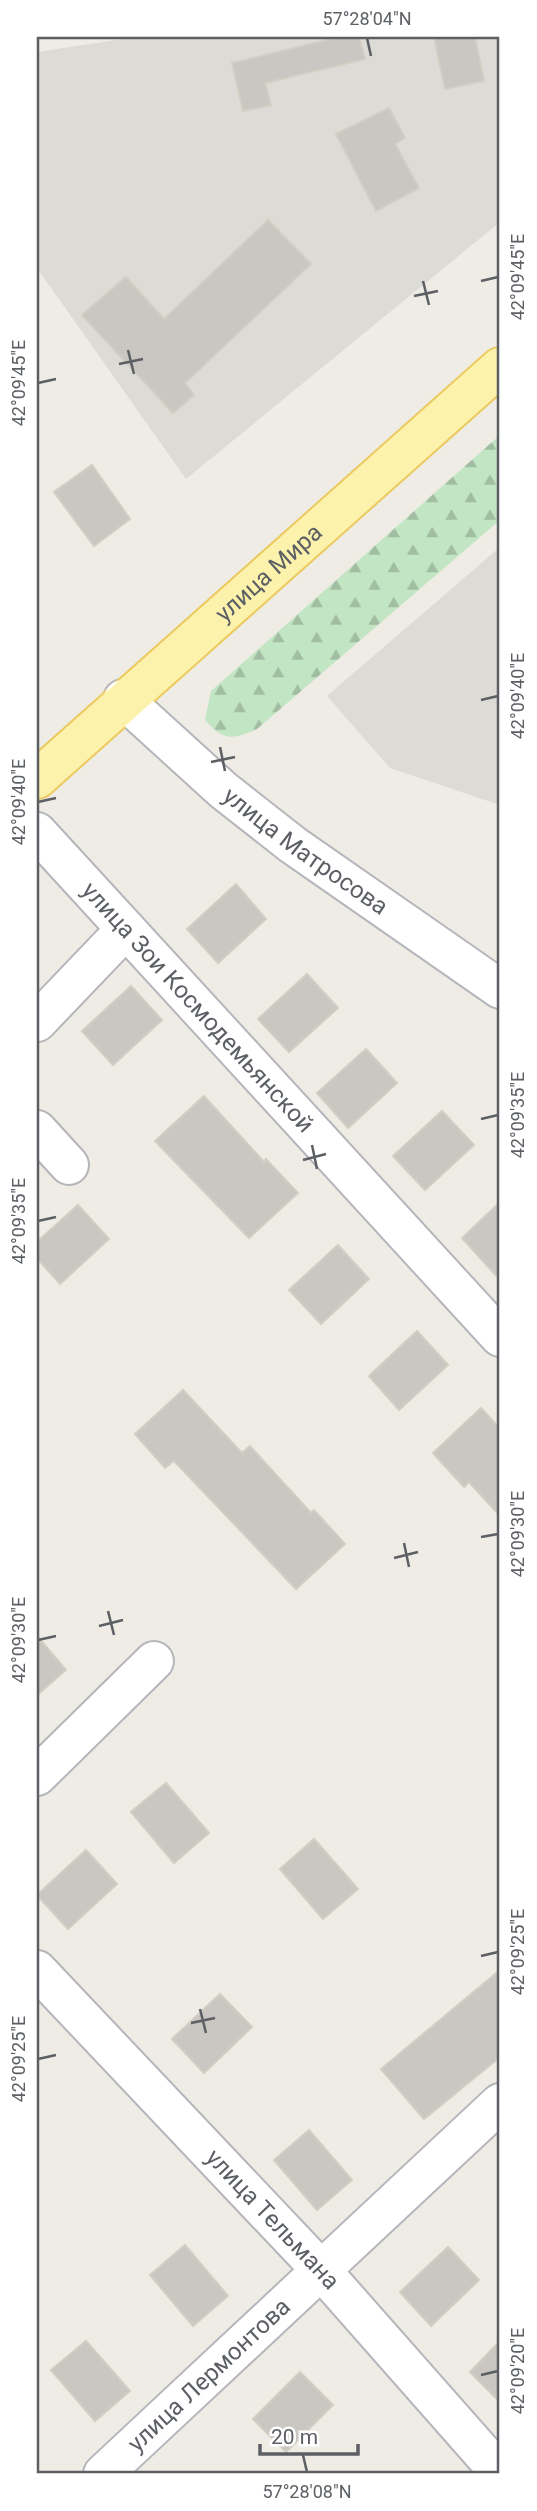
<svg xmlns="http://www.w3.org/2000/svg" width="537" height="2511" font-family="Roboto,sans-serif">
	<defs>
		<pattern id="forest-firs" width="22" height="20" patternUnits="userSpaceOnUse" patternTransform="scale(1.75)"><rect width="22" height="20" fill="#c2e5c3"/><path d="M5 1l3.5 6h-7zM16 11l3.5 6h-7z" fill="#a1bda2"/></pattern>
	</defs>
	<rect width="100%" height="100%" fill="#eeece4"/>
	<!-- industrial -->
	<g fill="#dddbd6">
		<polygon points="136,37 500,37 500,222 186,479 37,268 37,52"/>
		<polygon points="500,547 500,805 390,768 327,696"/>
	</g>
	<!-- forest -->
	<path fill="url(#forest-firs)" d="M500 435V520L257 729C232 740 223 741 205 720L211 691Z"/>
	<!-- building -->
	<g fill="#cac6c1" stroke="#d3cec3" stroke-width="2">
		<polygon points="339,37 359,37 365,59 265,83 271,105 243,111 232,63"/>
		<polygon points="434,37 475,37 484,81 445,89"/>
		<polygon points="389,108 405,138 395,144 419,188 376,211 336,134"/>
		<polygon points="268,220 311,264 185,383 194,395 173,413 82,315 126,277 164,319"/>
		<polygon points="92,465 130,519 94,546 54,492"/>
		<polygon points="236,884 266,919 218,963 187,929"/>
		<polygon points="307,974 338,1008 289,1052 258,1019"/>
		<polygon points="131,986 162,1020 113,1065 82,1031"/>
		<polygon points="366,1049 397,1083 348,1128 317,1093"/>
		<polygon points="204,1096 264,1162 266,1159 298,1193 249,1238 155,1141"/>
		<polygon points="442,1111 474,1145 425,1190 393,1156"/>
		<polygon points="500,1202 500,1280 462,1238"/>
		<polygon points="78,1205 109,1239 60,1284 37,1258 37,1242"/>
		<polygon points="338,1245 369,1279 321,1324 289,1290"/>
		<polygon points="417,1331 448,1365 399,1410 369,1376"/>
		<polygon points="183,1390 242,1453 250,1446 311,1513 314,1510 345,1544 296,1589 174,1461 165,1468 135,1434"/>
		<polygon points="481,1408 500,1429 500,1516 469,1482 464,1487 433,1453"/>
		<polygon points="37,1636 66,1670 37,1695"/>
		<polygon points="166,1783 209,1833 174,1863 131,1812"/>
		<polygon points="314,1839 358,1889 323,1919 280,1869"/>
		<polygon points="86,1850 117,1884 68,1929 37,1895"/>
		<polygon points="500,1970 500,2057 424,2119 381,2069"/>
		<polygon points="220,1994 252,2027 204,2073 172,2039"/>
		<polygon points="309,2130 352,2180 317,2210 274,2160"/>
		<polygon points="185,2245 228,2296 193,2326 150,2275"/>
		<polygon points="448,2247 479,2280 431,2326 400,2292"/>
		<polygon points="86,2341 130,2391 95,2421 51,2370"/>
		<polygon points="500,2341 500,2402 470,2372"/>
		<polygon points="300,2372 333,2405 286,2452 253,2419"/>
	</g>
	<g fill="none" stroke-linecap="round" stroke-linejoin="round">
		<!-- minor casing -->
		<g stroke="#b5b6bb" stroke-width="42">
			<g id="minor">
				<path id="s1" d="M123 699 223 790 293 845 500 989"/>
				<path id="s2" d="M37 832 500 1337"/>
				<polyline points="37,1022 126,929"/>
				<polyline points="37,1130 69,1165"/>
				<polyline points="37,1776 154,1661"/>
				<path id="s3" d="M37 1970 321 2270 500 2473"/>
				<path id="s4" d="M103 2474 500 2103"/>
			</g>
		</g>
		<!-- major casing -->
		<g stroke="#ecca5f" stroke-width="42">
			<g id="major">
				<path id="s5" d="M37 779 500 367"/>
			</g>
		</g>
		<!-- minor -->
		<use href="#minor" stroke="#fff" stroke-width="38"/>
		<!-- major -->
		<use href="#major" stroke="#fcf2ab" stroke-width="38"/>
	</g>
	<!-- ticks -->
	<path fill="none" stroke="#5c5f64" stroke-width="2.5" d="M367 38 371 56M423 281 429 305M481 281 498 277M414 296 438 291M128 350 134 374M119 364 143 359M38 383 56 379M481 700 498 696M220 747 225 771M211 762 235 757M38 802 56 798M481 1119 498 1115M312 1145 317 1169M303 1160 326 1154M38 1221 56 1217M481 1537 498 1534M404 1543 409 1567M394 1558 418 1552M108 1611 114 1635M99 1626 123 1620M38 1640 56 1636M481 1956 498 1952M200 2009 206 2033M191 2023 215 2018M38 2059 56 2055M481 2375 498 2371M303 2455 307 2472"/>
	<g text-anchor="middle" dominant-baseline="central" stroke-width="5" stroke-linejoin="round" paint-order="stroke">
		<!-- street labels -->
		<g font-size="24" fill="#5c5f64" stroke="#fff">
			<text stroke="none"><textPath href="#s5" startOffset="310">улица Мира</textPath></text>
			<text stroke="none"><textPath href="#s1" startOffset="238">улица Матросова</textPath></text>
			<text stroke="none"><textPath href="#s2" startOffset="238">улица Зои Космодемьянской</textPath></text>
			<text stroke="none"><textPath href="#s3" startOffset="343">улица Тельмана</textPath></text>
			<text stroke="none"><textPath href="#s4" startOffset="145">улица Лермонтова</textPath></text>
		</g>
	</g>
	<!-- border -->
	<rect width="537" height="2511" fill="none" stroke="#ffffff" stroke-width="77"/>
	<!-- scale -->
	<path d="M260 2444v10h98v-10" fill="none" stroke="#5c5f64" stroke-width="3.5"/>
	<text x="271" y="2444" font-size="21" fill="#5c5f64" stroke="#ffffff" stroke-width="5" paint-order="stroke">20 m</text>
	<rect x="38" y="38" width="460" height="2434" fill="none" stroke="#5c5f64" stroke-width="2.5"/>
	<g font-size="18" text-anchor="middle" fill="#5c5f64">
		<text x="367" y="25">57°28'04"N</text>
		<text transform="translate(518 277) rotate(-90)" y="6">42°09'45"E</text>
		<text transform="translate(19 383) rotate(-90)" y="6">42°09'45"E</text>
		<text transform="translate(518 696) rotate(-90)" y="6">42°09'40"E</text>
		<text transform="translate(19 802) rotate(-90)" y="6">42°09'40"E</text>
		<text transform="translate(518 1115) rotate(-90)" y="6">42°09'35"E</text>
		<text transform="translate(19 1221) rotate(-90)" y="6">42°09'35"E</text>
		<text transform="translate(518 1534) rotate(-90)" y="6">42°09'30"E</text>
		<text transform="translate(19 1640) rotate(-90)" y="6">42°09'30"E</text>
		<text transform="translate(518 1952) rotate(-90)" y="6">42°09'25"E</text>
		<text transform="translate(19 2059) rotate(-90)" y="6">42°09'25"E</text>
		<text transform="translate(518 2371) rotate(-90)" y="6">42°09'20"E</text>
		<text x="307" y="2498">57°28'08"N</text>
	</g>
</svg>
